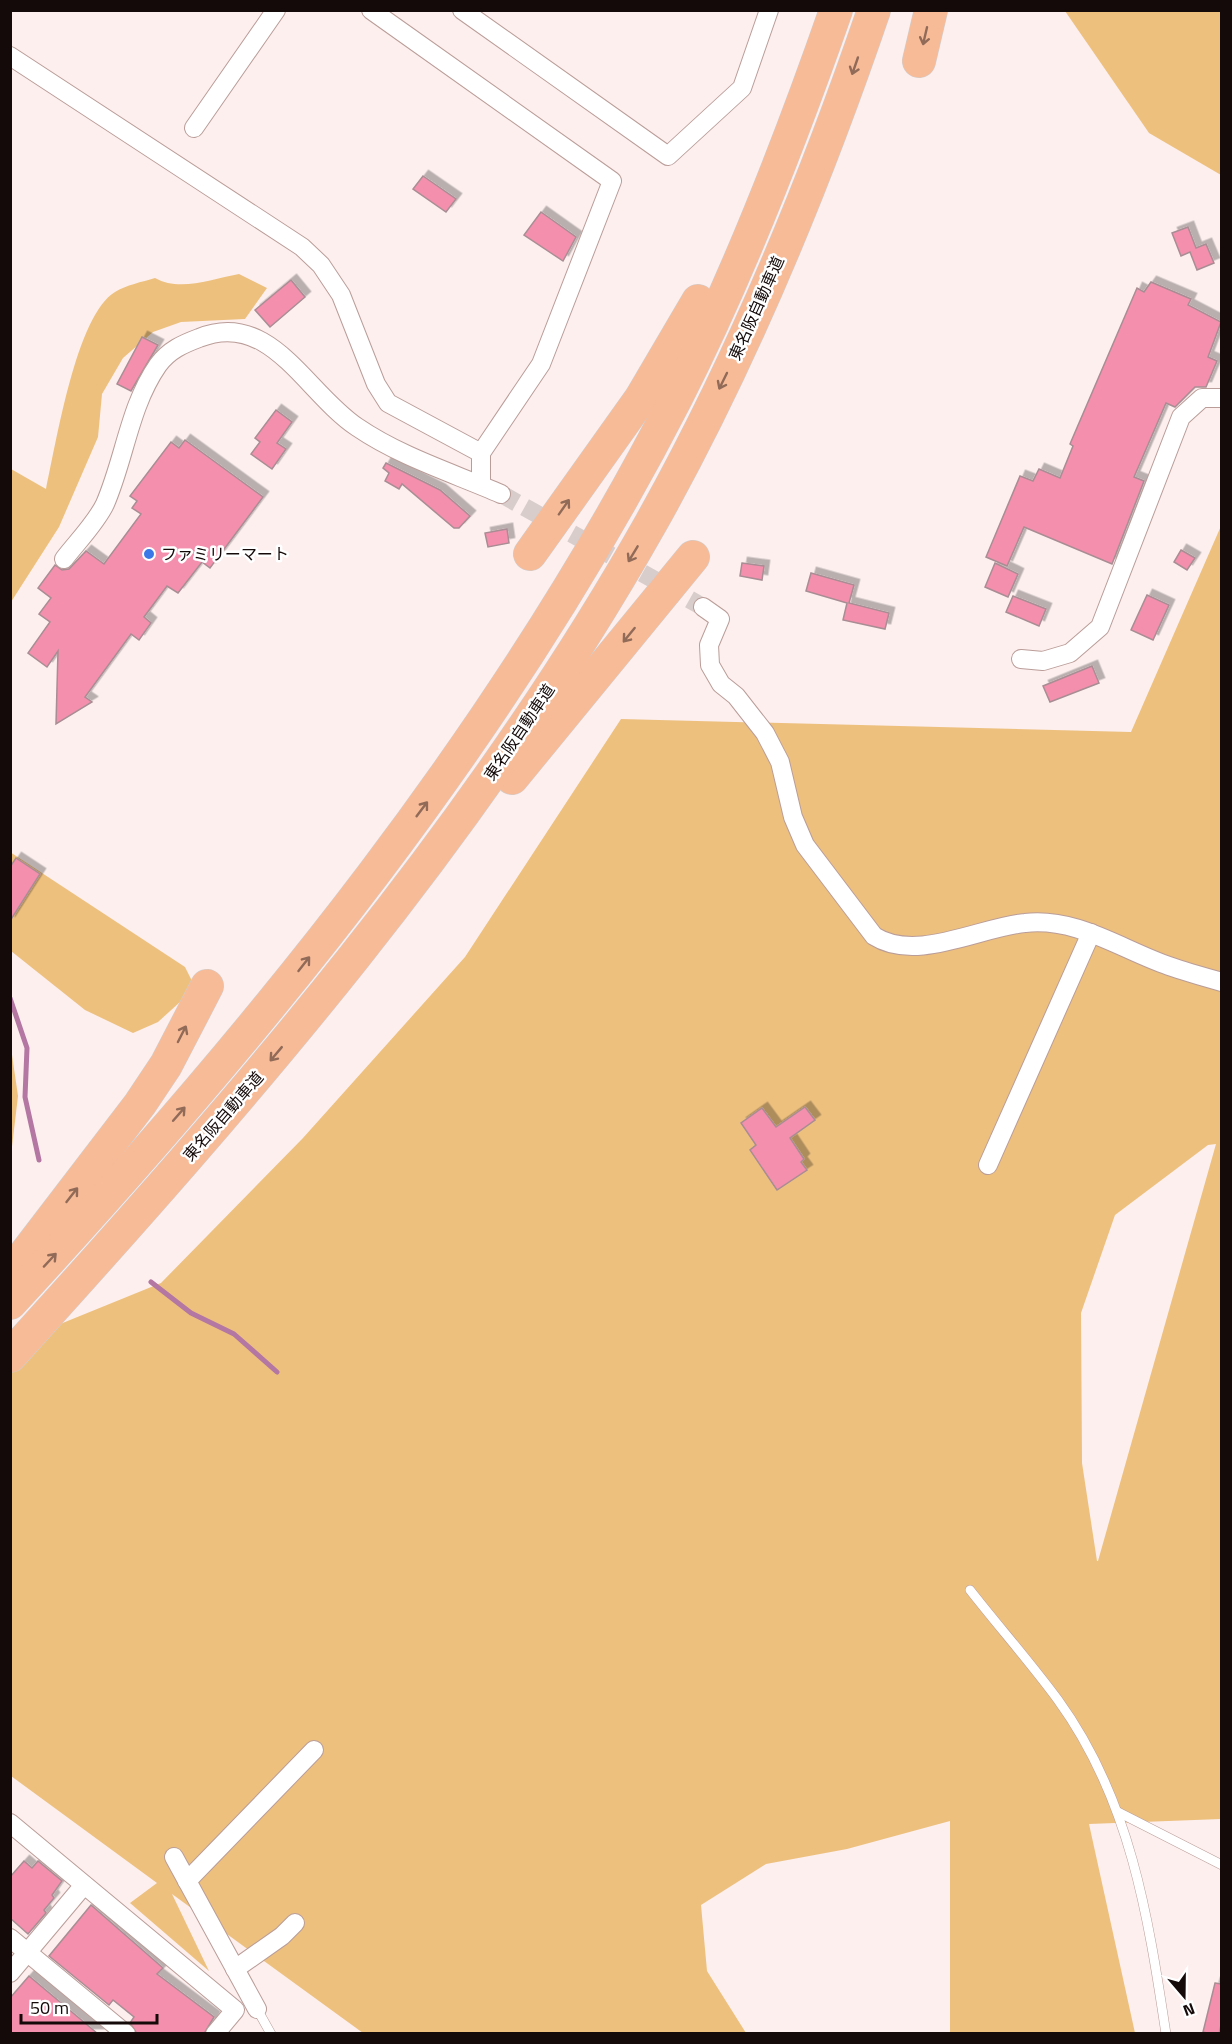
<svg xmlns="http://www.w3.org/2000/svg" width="1232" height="2044" font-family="'Titillium Web','Noto Sans JP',sans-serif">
	<defs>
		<filter id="shadow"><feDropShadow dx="5.5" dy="-5.5" stdDeviation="0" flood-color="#0004"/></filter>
	</defs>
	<rect width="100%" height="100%" fill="#fcefee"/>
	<!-- green -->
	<g fill="#edc07e" fill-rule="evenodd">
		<polygon points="1065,11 1221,11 1221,175 1149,133"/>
		<path d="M239 274 267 288 245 319 181 322 153 332 123 358 102 394 98 437 59 527 11 602V469L46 489C56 445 76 315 115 292 126 285 142 282 155 278 180 292 211 279 239 274Z"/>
		<path d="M1221 526V1819L1089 1824 1135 2033H950V1821L847 1849 766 1864 701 1905 707 1971 746 2033H363L172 1894 209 1971 130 1903 157 1883 11 1776V1344L161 1283 303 1138 465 957 621 719 1131 732ZM1216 1144 1098 1561H1097L1082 1463 1081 1313 1115 1215 1208 1145Z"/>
		<polygon points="10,852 185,967 191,979 191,992 158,1022 133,1033 85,1010 11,951"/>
		<polygon points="11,1048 18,1096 11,1155"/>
	</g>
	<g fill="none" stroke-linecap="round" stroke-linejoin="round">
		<!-- stream -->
		<g stroke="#b476a2" stroke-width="5">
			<polyline points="10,998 27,1048 25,1097 39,1160"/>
			<polyline points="151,1282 191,1313 234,1334 277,1372"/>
		</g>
	</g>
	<!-- building -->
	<g fill="#f48fad" stroke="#a98d94" stroke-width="1.5" filter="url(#shadow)">
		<polygon points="423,176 456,199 446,212 413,189"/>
		<polygon points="541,212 576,237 563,261 524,235"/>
		<polygon points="1188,227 1196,248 1206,244 1214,263 1197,270 1190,252 1181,256 1172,233"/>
		<polygon points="291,280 305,297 270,327 255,310"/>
		<polygon points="1151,282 1191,299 1188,305 1221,322 1208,357 1217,361 1206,387 1195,387 1175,407 1166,403 1134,477 1144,481 1112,564 1024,527 1007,566 986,557 1020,476 1033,481 1039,469 1060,478 1073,446 1070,444 1137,288 1144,292"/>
		<polygon points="142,337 158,345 131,391 117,384"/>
		<polygon points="276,410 292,422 277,443 286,449 272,469 251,454 260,442 255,438"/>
		<polygon points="185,440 263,497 210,568 202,562 178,593 167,586 144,617 151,623 139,640 131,634 85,697 92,702 56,724 58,651 47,667 28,653 50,622 39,614 51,598 38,588 55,565 62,570 69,569 86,551 104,564 141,514 132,508 137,501 130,496 171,442 179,448"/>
		<polygon points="386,463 440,490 470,516 459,528 454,528 402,484 399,489 385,481 389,473 383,468"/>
		<polygon points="507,529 509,543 488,547 485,533"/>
		<polygon points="1181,550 1195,558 1187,570 1174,562"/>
		<polygon points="742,563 764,566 762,580 740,576"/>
		<polygon points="995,563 1018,574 1008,597 985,587"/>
		<polygon points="811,573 854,585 849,603 889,613 885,629 843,620 847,603 806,591"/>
		<polygon points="1147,595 1169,605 1153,640 1131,630"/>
		<polygon points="1013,596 1046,609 1039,626 1006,612"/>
		<polygon points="1092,666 1099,683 1050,702 1043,686"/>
		<polygon points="16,858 40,874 10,921 10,867"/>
		<polygon points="805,1107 815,1120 790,1138 804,1159 801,1162 807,1170 777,1190 750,1150 756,1145 741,1123 762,1108 776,1127"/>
		<polygon points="24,1861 32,1868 38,1861 62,1881 52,1895 54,1898 44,1910 46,1913 28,1934 10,1918 10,1877"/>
		<polygon points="91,1905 163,1968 157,1974 214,2017 204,2034 137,2034 130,2023 134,2017 113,2000 109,2005 49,1956"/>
		<polygon points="29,1976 98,2034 10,2034 10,1998"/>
		<polygon points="1215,1983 1221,1984 1221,2025 1219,2034 1211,2034 1203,2032"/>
	</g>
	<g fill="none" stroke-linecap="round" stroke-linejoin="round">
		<!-- minor-tunnel -->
		<polyline stroke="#d9cdcc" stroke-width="18" stroke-dasharray="18 9" stroke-linecap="butt" points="501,494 703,607"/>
		<!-- service casing -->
		<g stroke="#ba9d99" stroke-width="10">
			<g id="service">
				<path d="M970 1590C999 1627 1030 1662 1058 1700 1130 1799 1148 1915 1166 2034"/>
				<polyline points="1118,1812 1222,1865"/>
				<polyline points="257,2009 271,2034"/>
			</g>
		</g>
		<!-- minor casing -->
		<g stroke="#ba9d99" stroke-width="20">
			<g id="minor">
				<polyline points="371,10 612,181 541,364 481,453 481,485"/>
				<polyline points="462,10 668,156 742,88 769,10"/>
				<polyline points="10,56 302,247 321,265 341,295 376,384 388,403 481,453"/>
				<polyline points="194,128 276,10"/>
				<path d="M64 559C77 542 96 523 105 504 125 458 129 407 158 365 169 350 183 344 199 338 270 309 305 392 357 427 401 457 453 473 501 494"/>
				<path d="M703 607 720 619 709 645 710 665 721 684 736 696 765 733 780 762 793 817 805 845 874 936C916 963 980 927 1025 923 1077 917 1122 950 1169 966 1186 972 1204 977 1222 982"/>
				<polyline points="1021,659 1043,661 1070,653 1100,627 1181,417 1202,398 1222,398"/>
				<polyline points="988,1165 1091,933"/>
				<polyline points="10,1823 235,2010 215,2034"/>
				<polyline points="174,1857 257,2009"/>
				<polyline points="187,1881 314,1750"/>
				<polyline points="10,1938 126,2034"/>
				<polyline points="235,1969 282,1936 295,1923"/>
				<polyline points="10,1973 84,1885"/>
			</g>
		</g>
		<!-- motorway casing -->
		<g stroke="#d0cece" stroke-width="34">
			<g id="motorway">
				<polyline points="919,61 931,10"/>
				<polyline points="530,554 641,398 698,301"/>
				<polyline points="512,778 693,557"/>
				<polyline points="10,1274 140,1104 166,1065 207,986"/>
				<path d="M10 1303C265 1027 504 734 676 398 739 274 790 142 836 10"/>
				<path d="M10 1356C246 1096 478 830 651 523 742 361 814 186 874 10"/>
			</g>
		</g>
		<!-- service -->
		<use href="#service" stroke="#fff" stroke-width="9"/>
		<!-- minor -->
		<use href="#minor" stroke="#fff" stroke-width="18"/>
		<!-- motorway -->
		<use href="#motorway" stroke="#f7bb98" stroke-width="33"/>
	</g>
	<!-- one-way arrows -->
	<defs><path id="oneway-shaft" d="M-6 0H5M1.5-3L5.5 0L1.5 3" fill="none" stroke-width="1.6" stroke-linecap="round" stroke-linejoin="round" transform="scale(1.5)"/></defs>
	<g stroke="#916b58">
		<use href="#oneway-shaft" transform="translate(925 36) rotate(103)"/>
		<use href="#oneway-shaft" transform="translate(855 66) rotate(109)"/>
		<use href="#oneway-shaft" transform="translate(723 381) rotate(116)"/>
		<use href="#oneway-shaft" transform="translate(564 507) rotate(-55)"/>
		<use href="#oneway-shaft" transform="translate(633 554) rotate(121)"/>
		<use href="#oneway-shaft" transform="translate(629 635) rotate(129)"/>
		<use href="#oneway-shaft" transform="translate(422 809) rotate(-53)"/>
		<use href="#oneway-shaft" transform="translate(304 964) rotate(-52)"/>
		<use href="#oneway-shaft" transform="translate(182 1034) rotate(-63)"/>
		<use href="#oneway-shaft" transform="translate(276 1054) rotate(130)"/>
		<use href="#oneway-shaft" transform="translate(179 1114) rotate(-49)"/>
		<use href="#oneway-shaft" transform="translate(72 1195) rotate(-52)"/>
		<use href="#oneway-shaft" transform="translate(50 1260) rotate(-47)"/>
	</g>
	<!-- markers -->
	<circle fill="#3b78e7" stroke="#fff" stroke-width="2" cx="149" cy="554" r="6"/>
	<g text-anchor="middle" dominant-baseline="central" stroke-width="5" stroke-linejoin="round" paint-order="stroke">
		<!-- street labels -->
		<g font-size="16" fill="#140a09" stroke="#fff">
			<text transform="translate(756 308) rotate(-66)">東名阪自動車道</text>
			<text transform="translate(519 732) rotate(-56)">東名阪自動車道</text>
			<text transform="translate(223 1116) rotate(-49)">東名阪自動車道</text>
		</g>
		<!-- poi labels -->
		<g font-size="16" fill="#140a09" stroke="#fff" text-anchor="start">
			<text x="161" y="554">ファミリーマート</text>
		</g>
	</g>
	<!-- border -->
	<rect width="1232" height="2044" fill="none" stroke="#140a09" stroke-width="24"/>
	<!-- north arrow -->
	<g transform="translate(1184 1996) rotate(160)" stroke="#ffffff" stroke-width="4.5" paint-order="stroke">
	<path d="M0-4.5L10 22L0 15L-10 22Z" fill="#140a09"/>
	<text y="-9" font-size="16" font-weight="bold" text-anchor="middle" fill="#140a09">N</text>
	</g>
	<!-- scale -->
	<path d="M21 2014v9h136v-9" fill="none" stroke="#140a09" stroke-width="3"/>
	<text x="30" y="2014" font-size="18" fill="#140a09" stroke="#ffffff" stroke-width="4.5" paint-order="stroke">50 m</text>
</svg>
